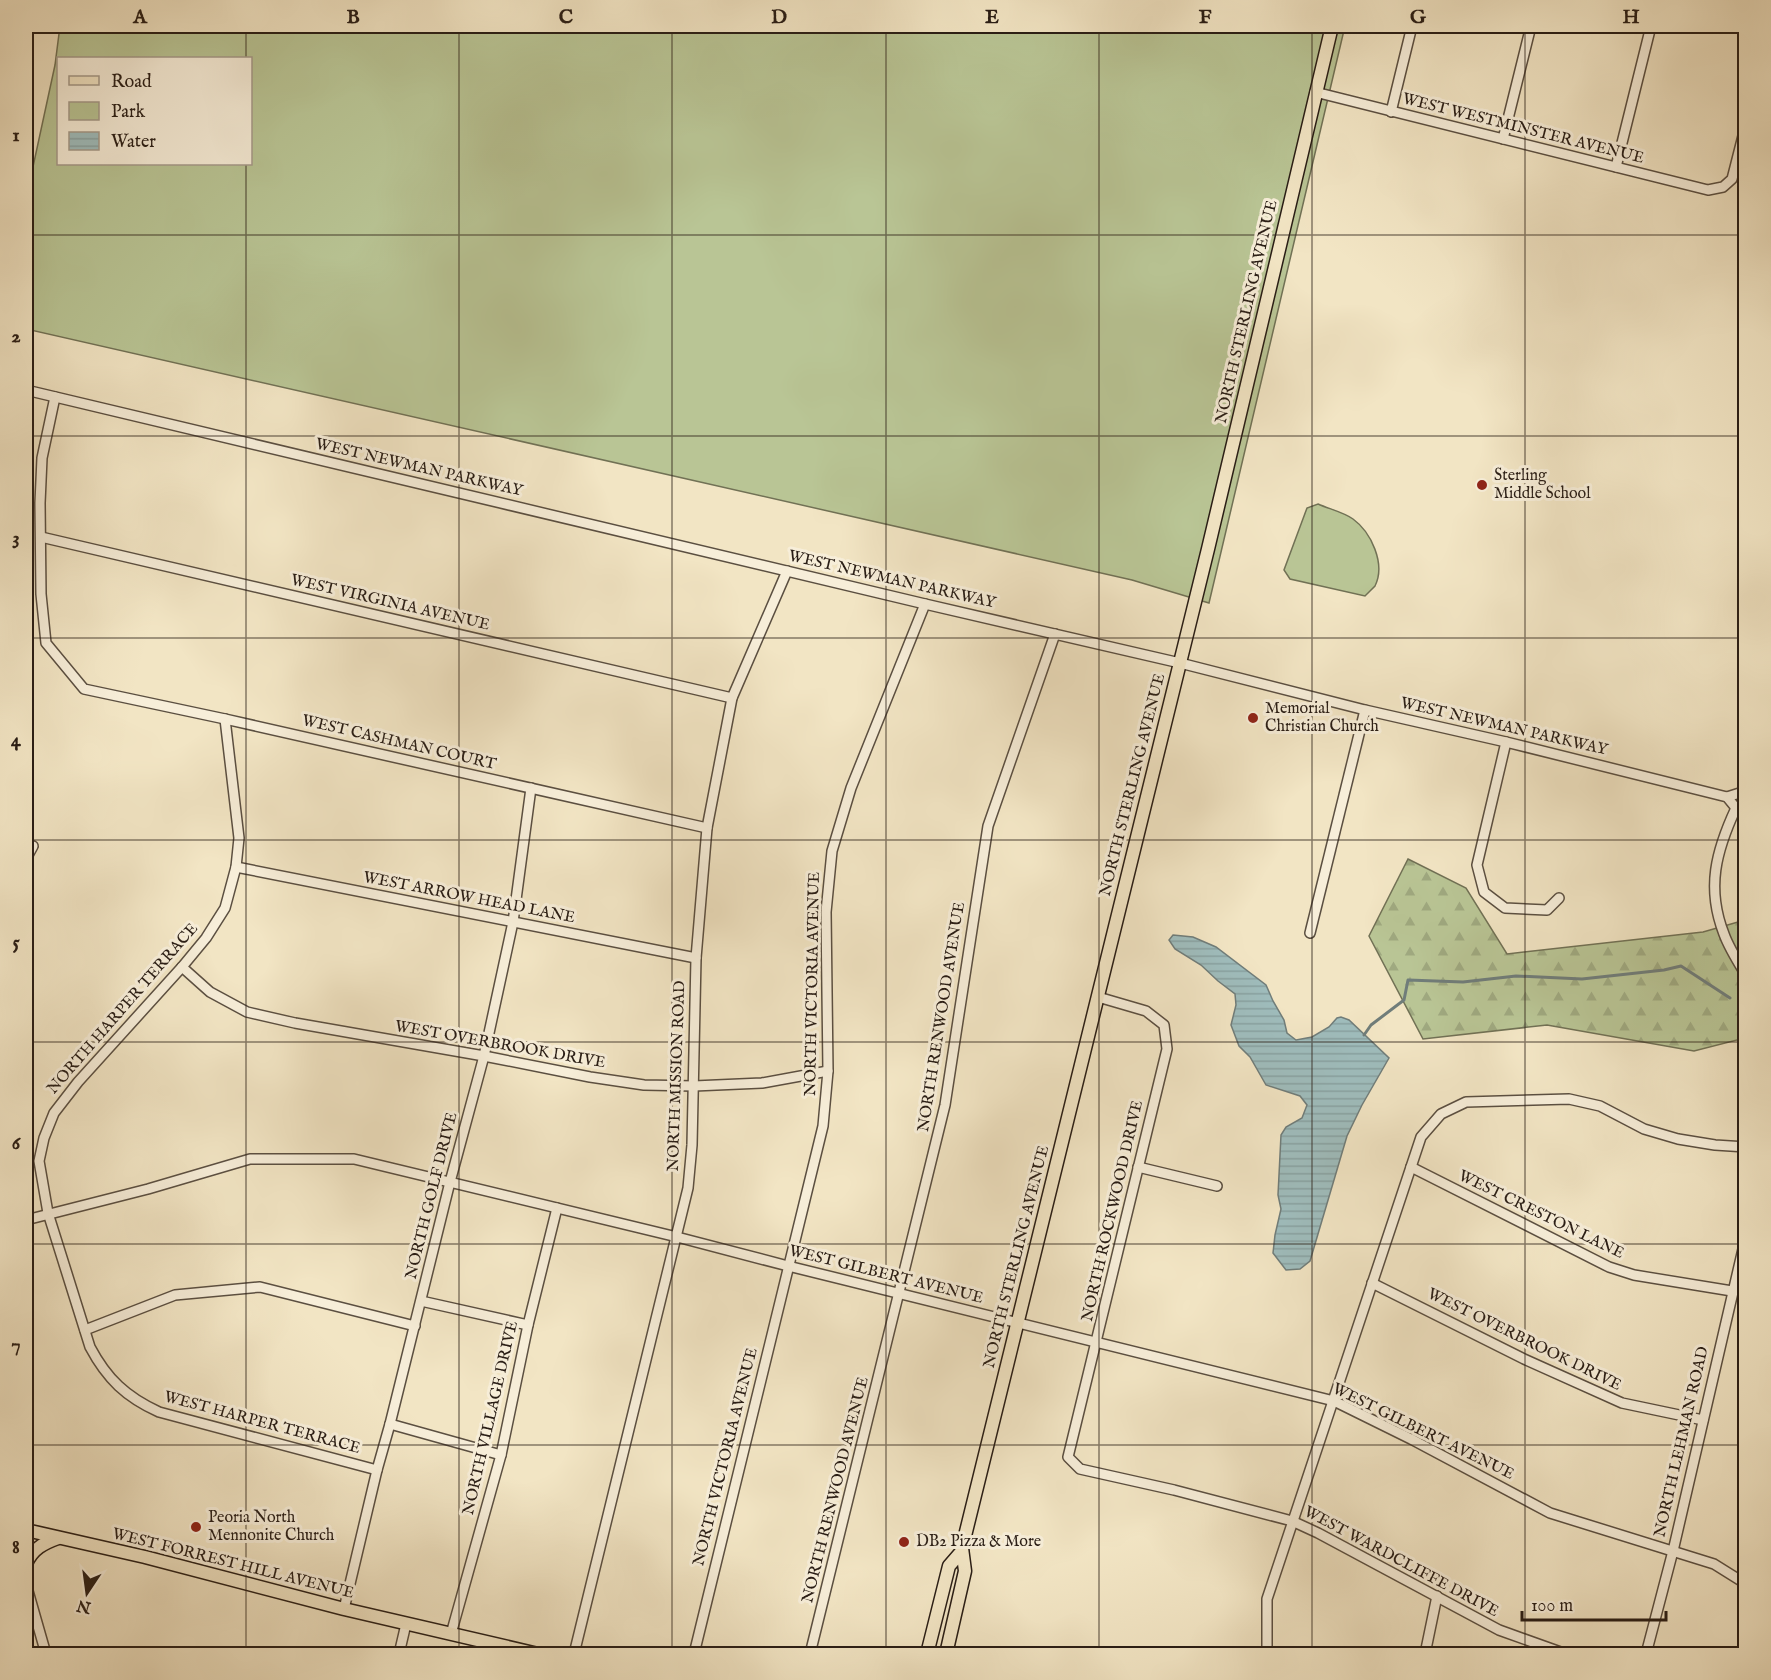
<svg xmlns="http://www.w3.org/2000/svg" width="1771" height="1680" font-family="'IM FELL English',serif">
	<defs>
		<pattern id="forest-firs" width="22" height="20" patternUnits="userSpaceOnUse" patternTransform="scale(1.5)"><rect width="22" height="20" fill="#b9c595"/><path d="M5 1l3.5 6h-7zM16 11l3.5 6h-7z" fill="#9fa980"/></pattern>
		<pattern id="water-rules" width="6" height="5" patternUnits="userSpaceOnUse" patternTransform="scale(1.5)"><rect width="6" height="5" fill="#9fbdbd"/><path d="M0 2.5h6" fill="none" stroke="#89a2a2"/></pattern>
	</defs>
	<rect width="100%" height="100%" fill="#f2e5c4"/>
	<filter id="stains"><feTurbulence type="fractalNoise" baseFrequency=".00333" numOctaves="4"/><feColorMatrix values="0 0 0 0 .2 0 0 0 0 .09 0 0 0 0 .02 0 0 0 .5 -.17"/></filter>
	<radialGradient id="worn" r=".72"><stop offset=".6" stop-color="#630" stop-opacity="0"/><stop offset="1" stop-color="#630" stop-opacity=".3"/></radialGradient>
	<!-- green -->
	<g fill="#b9c595" stroke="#717155" stroke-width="1.5" fill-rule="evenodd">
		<path d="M60 26H1345L1209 603 1132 580 26 329V199L55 65ZM58 58H250V164H58Z"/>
		<path d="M1318 504C1329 509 1343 512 1353 519 1371 532 1386 564 1375 586 1372 589 1368 593 1365 596L1290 579 1284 570 1307 508Z"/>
	</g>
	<!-- forest -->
	<polygon fill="url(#forest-firs)" stroke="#717155" stroke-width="1.5" points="1408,859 1466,888 1507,954 1703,932 1745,920 1745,1038 1694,1051 1547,1025 1423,1039 1369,936"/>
	<!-- water -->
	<polygon fill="url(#water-rules)" stroke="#707d7a" stroke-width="1.5" points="1173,935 1193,937 1216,947 1266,985 1273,1001 1284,1020 1287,1033 1296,1040 1312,1037 1329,1027 1337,1018 1341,1017 1349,1020 1389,1058 1362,1105 1347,1136 1310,1261 1300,1269 1286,1270 1273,1253 1275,1235 1281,1209 1278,1195 1281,1135 1286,1127 1302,1118 1307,1105 1300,1096 1266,1085 1250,1057 1239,1046 1231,1025 1236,1005 1235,994 1218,981 1201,965 1175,949 1169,940"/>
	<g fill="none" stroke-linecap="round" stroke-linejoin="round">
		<!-- stream -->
		<polyline stroke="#707d7a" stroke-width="3" points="1364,1035 1371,1025 1404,1000 1408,980 1463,982 1516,976 1582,979 1664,970 1681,966 1730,998"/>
		<!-- minor casing -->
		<g stroke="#5b4f41" stroke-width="12">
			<g id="minor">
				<polyline points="1315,92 1708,190 1723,187 1732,179 1746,124"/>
				<polyline points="1391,112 1412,26"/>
				<polyline points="1503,139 1531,26"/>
				<polyline points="1616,167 1651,26"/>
				<polyline points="26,390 925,604 1180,663 1365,710 1506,742 1727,797 1736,808"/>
				<polyline points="55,397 42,458 40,503 41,594 46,643 84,689 225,719 707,828"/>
				<polyline points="41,537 732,698"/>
				<path d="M225 719 239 838 236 867 225 908 206 938 182 967 78 1082 54 1113 44 1138 39 1161 48 1213 90 1347C107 1379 126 1397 159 1412L377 1470"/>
				<polyline points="1506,742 1477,865 1484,892 1505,908 1547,910 1559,898"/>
				<polyline points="1727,797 1746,791"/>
				<path d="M1736 808C1716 851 1706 888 1724 934 1729 948 1738 962 1746 975"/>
				<polyline points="26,859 33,846"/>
				<polyline points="236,867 696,958"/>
				<polyline points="1310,933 1365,710"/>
				<polyline points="182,967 210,992 247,1012 295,1023 484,1056 590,1077 644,1085 694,1086 762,1083 828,1071"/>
				<polyline points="1098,997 1146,1011 1164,1025 1167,1049 1068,1457 1080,1469 1174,1490 1292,1521 1318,1533 1499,1630 1566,1654"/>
				<polyline points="1138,1167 1217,1186"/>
				<polyline points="1411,1167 1609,1267 1634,1275 1732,1291"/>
				<polyline points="26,1220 148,1189 250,1159 354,1159 677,1237 788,1266 1334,1401 1411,1439 1550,1513 1714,1564 1746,1584"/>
				<polyline points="1372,1283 1524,1359 1622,1403 1703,1420"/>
				<polyline points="421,1301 528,1325"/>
				<polyline points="85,1330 175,1295 260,1287 415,1326"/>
				<polyline points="390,1424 501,1455"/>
				<polyline points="26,1584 46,1654"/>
				<polyline points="344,1609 377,1470 390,1424 450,1182 484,1056 513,922 531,788"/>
				<polyline points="451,1634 501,1455 528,1325 557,1208"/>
				<polyline points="399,1654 406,1624"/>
				<polyline points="574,1654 688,1188 692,1145 696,958 707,828 732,698 787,571"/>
				<polyline points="694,1654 823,1126 828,1071 826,912 832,851 851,788 925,604"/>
				<polyline points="810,1654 945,1105 988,826 1055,634"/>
				<polyline points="1267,1654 1267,1599 1421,1137 1441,1114 1466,1102 1569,1099 1600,1106 1644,1129 1678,1139 1715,1145 1746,1147"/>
				<polyline points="1425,1654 1437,1596"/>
				<polyline points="1646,1654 1673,1551 1746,1236"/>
			</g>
		</g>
		<!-- major casing -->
		<g stroke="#291d15" stroke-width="15">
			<g id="major">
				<polyline points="26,1530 145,1557 344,1609 538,1654"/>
				<path d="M26 1564C32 1549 44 1543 58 1538"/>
				<polyline points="927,1654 949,1566 962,1551"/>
				<polyline points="946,1654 965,1571 962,1548 1208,549 1332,26"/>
			</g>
		</g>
		<!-- minor -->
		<use href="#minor" stroke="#f7eed9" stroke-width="9"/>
		<!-- major -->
		<use href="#major" stroke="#f2e5c4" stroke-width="12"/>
	</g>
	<!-- grid -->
	<path fill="none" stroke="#291d15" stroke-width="1.5" stroke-opacity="0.55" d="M246 26V58M459 26V1654M672 26V1654M886 26V1654M1099 26V1654M1312 26V1654M1525 26V1654M246 164V1654M26 235H1746M26 436H1746M26 638H1746M26 840H1746M26 1042H1746M26 1244H1746M26 1445H1746"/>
	<!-- markers -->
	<g fill="#8f2418" stroke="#f7eed9" stroke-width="2">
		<circle cx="1482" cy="485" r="6"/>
		<circle cx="1253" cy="718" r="6"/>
		<circle cx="196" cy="1527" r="6"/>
		<circle cx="904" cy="1542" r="6"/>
	</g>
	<g text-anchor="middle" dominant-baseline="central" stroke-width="6" stroke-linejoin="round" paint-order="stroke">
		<!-- street labels -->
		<g font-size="16" fill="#291d15" stroke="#f7eed9">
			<text transform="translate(1523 129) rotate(14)">WEST WESTMINSTER AVENUE</text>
			<text transform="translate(1247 312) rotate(-77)">NORTH STERLING AVENUE</text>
			<text transform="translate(419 468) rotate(13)">WEST NEWMAN PARKWAY</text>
			<text transform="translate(892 580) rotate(13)">WEST NEWMAN PARKWAY</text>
			<text transform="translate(390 603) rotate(13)">WEST VIRGINIA AVENUE</text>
			<text transform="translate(1504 727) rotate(13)">WEST NEWMAN PARKWAY</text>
			<text transform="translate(399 743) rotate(13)">WEST CASHMAN COURT</text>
			<text transform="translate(1133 785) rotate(-76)">NORTH STERLING AVENUE</text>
			<text transform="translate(469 898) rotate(11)">WEST ARROW HEAD LANE</text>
			<text transform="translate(813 984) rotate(-89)">NORTH VICTORIA AVENUE</text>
			<text transform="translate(123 1009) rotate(-49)">NORTH HARPER TERRACE</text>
			<text transform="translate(942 1017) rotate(-81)">NORTH RENWOOD AVENUE</text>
			<text transform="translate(500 1045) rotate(10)">WEST OVERBROOK DRIVE</text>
			<text transform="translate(677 1076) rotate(-88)">NORTH MISSION ROAD</text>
			<text transform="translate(432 1196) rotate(-76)">NORTH GOLF DRIVE</text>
			<text transform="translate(1113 1211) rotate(-77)">NORTH ROCKWOOD DRIVE</text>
			<text transform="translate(1541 1215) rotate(26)">WEST CRESTON LANE</text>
			<text transform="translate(1017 1257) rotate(-76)">NORTH STERLING AVENUE</text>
			<text transform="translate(886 1275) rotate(14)">WEST GILBERT AVENUE</text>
			<text transform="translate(1524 1340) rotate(26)">WEST OVERBROOK DRIVE</text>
			<text transform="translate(491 1418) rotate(-77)">NORTH VILLAGE DRIVE</text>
			<text transform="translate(262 1423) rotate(15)">WEST HARPER TERRACE</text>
			<text transform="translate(1423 1432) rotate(26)">WEST GILBERT AVENUE</text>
			<text transform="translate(1682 1442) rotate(-77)">NORTH LEHMAN ROAD</text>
			<text transform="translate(726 1457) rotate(-76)">NORTH VICTORIA AVENUE</text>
			<text transform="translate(836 1490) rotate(-76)">NORTH RENWOOD AVENUE</text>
			<text transform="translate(1401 1562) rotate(28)">WEST WARDCLIFFE DRIVE</text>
			<text transform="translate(233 1564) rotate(14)">WEST FORREST HILL AVENUE</text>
		</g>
		<!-- poi labels -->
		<g font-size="16" fill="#291d15" stroke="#f7eed9" text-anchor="start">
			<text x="1494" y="476">Sterling<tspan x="1494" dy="18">Middle School</tspan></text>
			<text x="1265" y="709">Memorial<tspan x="1265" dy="18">Christian Church</tspan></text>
			<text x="208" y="1518">Peoria North<tspan x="208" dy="18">Mennonite Church</tspan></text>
			<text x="916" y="1542">DB2 Pizza &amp; More</text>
		</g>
	</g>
	<!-- margin -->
	<rect width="1771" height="1680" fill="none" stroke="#f2e5c4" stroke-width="66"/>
	<!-- legend -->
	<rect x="57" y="57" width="195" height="108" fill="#f7eed9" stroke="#a59a8b" stroke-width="1.5"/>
	<rect x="69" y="76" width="30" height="9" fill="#f2e5c4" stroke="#a59a8b" stroke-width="1.5"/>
	<text x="111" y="87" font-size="18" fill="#291d15">Road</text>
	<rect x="69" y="102" width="30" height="18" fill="#b9c595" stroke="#a59a8b" stroke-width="1.5"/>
	<text x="111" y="117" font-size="18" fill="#291d15">Park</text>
	<rect x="69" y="132" width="30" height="18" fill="url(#water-rules)" stroke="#a59a8b" stroke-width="1.5"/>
	<text x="111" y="147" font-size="18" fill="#291d15">Water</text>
	<!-- north arrow -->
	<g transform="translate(87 1593) rotate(193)" stroke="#f7eed9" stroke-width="4.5" paint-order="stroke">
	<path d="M0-4.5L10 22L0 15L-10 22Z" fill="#291d15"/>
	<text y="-9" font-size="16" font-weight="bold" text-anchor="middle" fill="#291d15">N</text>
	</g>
	<!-- scale -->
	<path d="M1522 1611v9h144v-9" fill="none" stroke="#291d15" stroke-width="3"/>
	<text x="1531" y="1611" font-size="18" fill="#291d15" stroke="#f7eed9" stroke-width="4.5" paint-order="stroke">100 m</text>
	<rect x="33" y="33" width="1705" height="1614" fill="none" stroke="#291d15" stroke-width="2"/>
	<g font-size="20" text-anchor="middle" font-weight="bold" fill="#291d15">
		<text x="140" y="23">A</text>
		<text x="353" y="23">B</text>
		<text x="566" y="23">C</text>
		<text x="779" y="23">D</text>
		<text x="992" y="23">E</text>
		<text x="1205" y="23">F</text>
		<text x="1418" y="23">G</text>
		<text x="1631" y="23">H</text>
		<text x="16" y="141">1</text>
		<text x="16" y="342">2</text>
		<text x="16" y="544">3</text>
		<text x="16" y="746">4</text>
		<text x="16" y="948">5</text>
		<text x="16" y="1149">6</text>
		<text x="16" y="1351">7</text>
		<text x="16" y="1553">8</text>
	</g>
	<rect width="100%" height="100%" filter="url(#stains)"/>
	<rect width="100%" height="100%" fill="url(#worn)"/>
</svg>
